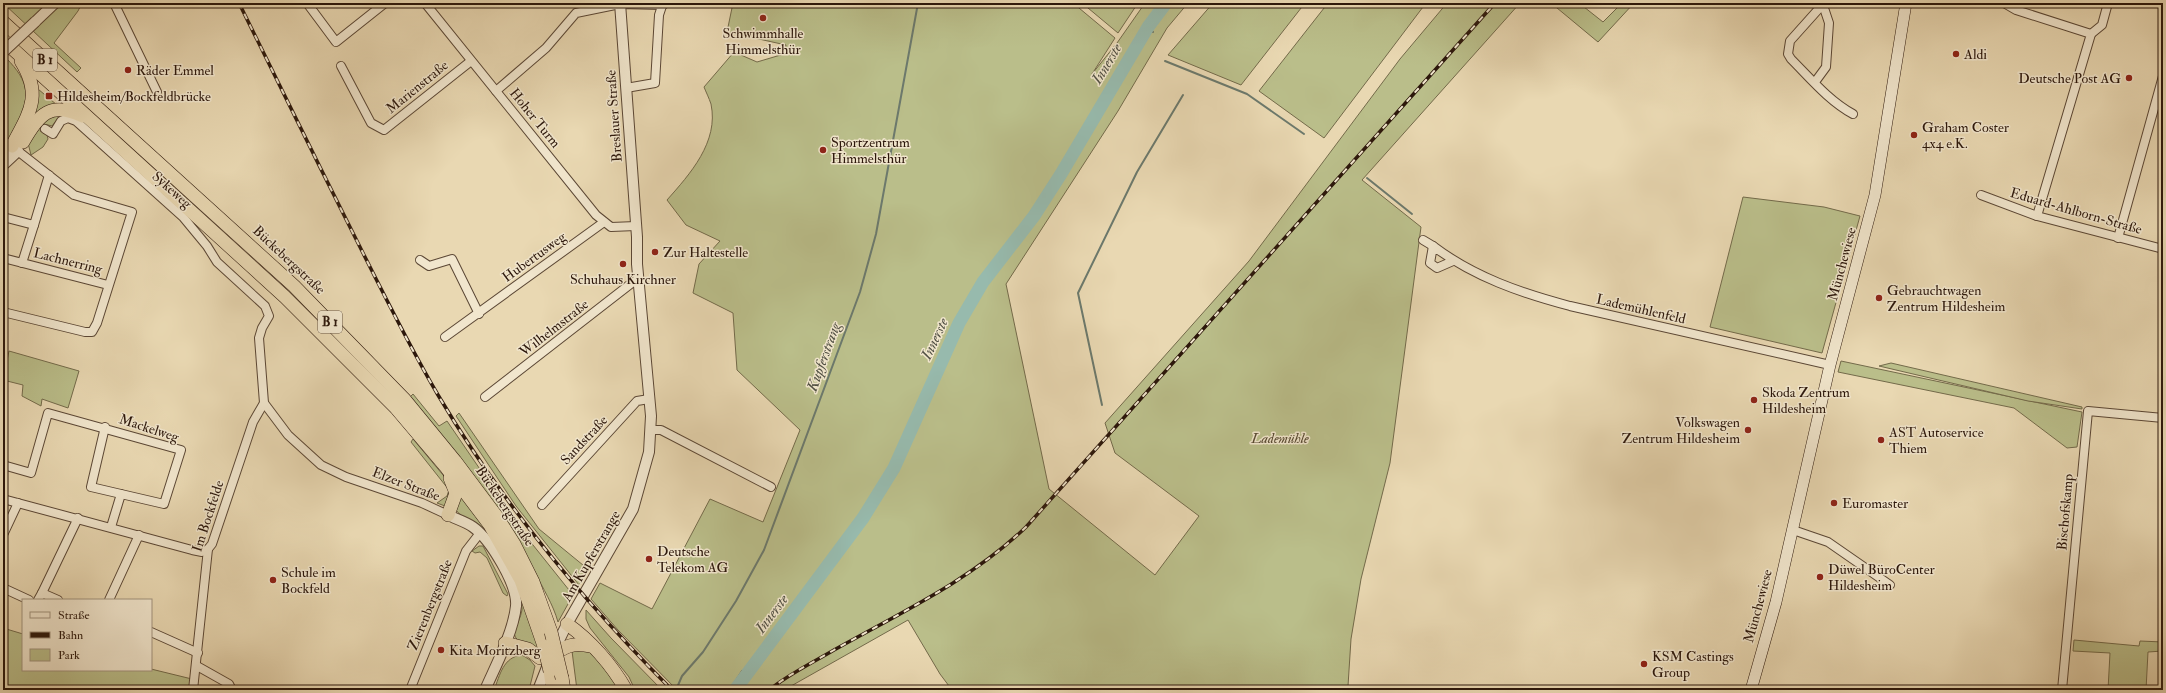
<svg xmlns="http://www.w3.org/2000/svg" width="2166" height="693" font-family="'IM FELL Double Pica',serif">
	<rect width="100%" height="100%" fill="#e9d8b2"/>
	<filter id="stains"><feTurbulence type="fractalNoise" baseFrequency=".005" numOctaves="4"/><feColorMatrix values="0 0 0 0 .2 0 0 0 0 .09 0 0 0 0 .02 0 0 0 .5 -.17"/></filter>
	<radialGradient id="worn" r=".72"><stop offset=".6" stop-color="#630" stop-opacity="0"/><stop offset="1" stop-color="#630" stop-opacity=".3"/></radialGradient>
	<!-- green -->
	<g fill="#babe8a" stroke="#736a4a">
		<polygon points="3,3 82,3 78,11 54,43 81,68 77,72"/>
		<path d="M733 3H1073L1115 38 1092 74 1117 43 1145 3H1188L1167 28 1118 111 1006 284 1049 489 1155 575 1199 516 1115 453 1105 423 1249 261 1400 59 1447 3H1520L1362 180 1421 227 1390 463 1361 579 1351 639 1348 686 1346 690H952L940 674 908 620 784 690H738L742 670 729 690H677L618 630 591 599 600 583 652 609 710 499 763 522 800 430 737 370 733 313 693 293 699 264 720 241 686 225 667 200C690 174 719 142 711 104 709 98 706 92 704 87L734 52 757 62 784 54 786 45 727 32Z"/>
		<polygon points="1082,3 1138,3 1118,33"/>
		<polygon points="1213,3 1305,3 1241,85 1168,55"/>
		<polygon points="1328,3 1426,3 1324,138 1259,91"/>
		<polygon points="1551,3 1579,3 1603,22 1622,3 1634,3 1598,42"/>
		<path d="M6 58C30 82 31 98 16 126 12 133 9 142 3 148V62Z"/>
		<polygon points="38,89 57,105 31,124"/>
		<polygon points="60,116 52,126 44,124 40,131 47,135 48,139 43,147 31,155 28,143 43,118"/>
		<polygon points="1743,197 1824,207 1860,216 1822,353 1710,327"/>
		<polygon points="9,351 79,371 68,408 42,399 41,406 22,396 23,385 3,380"/>
		<polygon points="1841,361 2082,412 2077,447 2067,448 2014,408 1838,372"/>
		<polygon points="1891,363 2082,407 2082,409 2028,401 1879,366"/>
		<path d="M413 394 439 426 447 421 525 535 573 595 558 622C553 604 543 589 535 572 501 508 456 453 409 398Z"/>
		<polygon points="459,413 539,529 589,570 579,585 516,506 456,416"/>
		<polygon points="413,439 448,481 451,487 445,506 437,503 447,496 449,490 411,442"/>
		<path d="M461 495 504 554 542 650C532 647 516 645 514 633 516 626 521 617 522 610 523 595 497 546 488 534 479 523 464 521 456 510Z"/>
		<polygon points="479,546 483,546 508,594 507,596 503,593 487,558 480,552 475,553 472,551"/>
		<polygon points="586,610 611,638 662,690 635,690 629,677 590,628 586,619"/>
		<polygon points="3,628 23,634 23,670 151,669 196,680 194,690 3,690"/>
		<polygon points="2074,640 2139,646 2140,641 2163,642 2163,651 2148,652 2146,690 2108,690 2110,653 2073,651"/>
		<polygon points="591,650 606,666 619,690 577,690 572,651"/>
		<path d="M522 655 530 660 535 666 529 690H494C500 675 503 657 522 655Z"/>
	</g>
	<g fill="none" stroke-linecap="round" stroke-linejoin="round">
		<!-- stream -->
		<g stroke="#6c796c" stroke-width="2">
			<polyline points="1148,27 1153,32"/>
			<polyline points="1165,61 1247,94 1304,134"/>
			<polyline points="1367,178 1412,214"/>
			<polyline points="1102,405 1078,293 1137,172 1183,95"/>
			<polyline points="676,690 682,676 703,652 736,601 764,550 860,292 876,234 918,3"/>
		</g>
		<!-- river -->
		<polyline stroke="#97baad" stroke-width="13" points="735,690 863,518 894,468 959,323 983,282 1034,216 1061,174 1148,27 1166,3"/>
		<!-- minor casing -->
		<g stroke="#5b4735" stroke-width="10">
			<g id="minor">
				<polyline points="114,3 157,92"/>
				<polyline points="307,3 336,42 385,3"/>
				<polyline points="425,3 596,215 611,227 636,226"/>
				<path d="M1824 3 1790 41 1788 54 1791 59C1810 78 1829 101 1853 114"/>
				<polyline points="2004,3 2016,10 2091,34 2037,216"/>
				<polyline points="2091,34 2102,25 2108,3"/>
				<polyline points="341,66 371,123 384,130 471,61"/>
				<polyline points="1815,82 1826,67 1829,23 1823,5"/>
				<polyline points="626,88 655,83 659,15 663,3"/>
				<polyline points="496,91 546,48 576,13 620,4 663,5"/>
				<polyline points="45,129 53,134 61,121 68,118 76,121 183,217 207,246 217,262 265,306 269,316 262,328 259,338 264,403 288,435 321,465 346,477 422,503 448,515"/>
				<polyline points="1981,195 2037,216 2163,249"/>
				<polyline points="3,217 34,225 49,175"/>
				<polyline points="2118,238 2163,76"/>
				<polyline points="1423,240 1433,246"/>
				<polyline points="3,258 108,285"/>
				<polyline points="420,260 429,266 452,259 479,314"/>
				<path d="M1453 261 1437 268 1430 263 1433 246C1474 277 1521 293 1570 306L1830 365"/>
				<polyline points="22,263 34,225"/>
				<polyline points="3,312 85,332 92,332 97,323 132,212 74,195 14,148"/>
				<polyline points="445,337 604,222"/>
				<polyline points="485,397 633,282 640,282"/>
				<polyline points="651,430 661,430 771,487"/>
				<polyline points="3,465 31,473 48,413 181,450 164,504 91,487 105,427"/>
				<polyline points="3,499 192,550 202,552 208,549"/>
				<polyline points="542,505 637,401 649,399"/>
				<polyline points="111,527 121,494"/>
				<polyline points="1793,530 1828,542 1890,585"/>
				<polyline points="3,535 18,503"/>
				<polyline points="3,588 29,600"/>
				<polyline points="42,593 78,518"/>
				<polyline points="38,600 42,593 58,600"/>
				<polyline points="109,600 139,535"/>
				<polyline points="151,632 198,653"/>
				<polyline points="197,666 229,684 232,690"/>
				<polyline points="193,690 208,549 212,544 253,422 264,403"/>
				<polyline points="410,690 466,551 480,533"/>
				<polyline points="2062,690 2088,411 2163,418"/>
			</g>
		</g>
		<!-- tertiary casing -->
		<g stroke="#5b4735" stroke-width="12">
			<g id="tertiary">
				<polyline points="35,22 55,3"/>
				<polyline points="3,156 12,146"/>
				<polyline points="3,165 18,151"/>
				<path d="M448 515C456 519 466 522 473 527 490 539 518 585 516 606 513 633 496 665 485 690"/>
				<polyline points="538,690 551,657 567,624 633,509 649,452 651,416 637,264 637,237 620,3"/>
			</g>
		</g>
		<!-- secondary casing -->
		<g stroke="#2c170b" stroke-width="12">
			<polyline id="secondary" points="1751,690 1776,602 1830,365 1875,195 1906,3"/>
		</g>
		<!-- trunk casing -->
		<g stroke="#2c170b" stroke-width="14">
			<g id="trunk">
				<polyline points="3,22 294,286 405,400 455,461 497,517 514,544 533,582 551,632"/>
				<polyline points="3,40 285,297 396,408 446,467 490,525 521,580 544,646"/>
				<path d="M23 142C39 114 50 101 83 116"/>
				<path d="M12 146C29 113 43 96 21 61"/>
				<polyline points="448,515 456,493 450,478"/>
				<path d="M567 624C590 640 612 665 626 690"/>
				<polyline points="505,643 528,649 540,658"/>
				<path d="M551 657C566 645 572 643 591 646"/>
				<polyline points="550,671 553,690"/>
				<polyline points="562,678 564,690"/>
			</g>
		</g>
		<!-- minor -->
		<use href="#minor" stroke="#f1e6cd" stroke-width="8"/>
		<!-- tertiary -->
		<use href="#tertiary" stroke="#f1e6cd" stroke-width="10"/>
		<!-- secondary -->
		<use href="#secondary" stroke="#f1e6cd" stroke-width="11"/>
		<!-- trunk -->
		<use href="#trunk" stroke="#e9d8b2" stroke-width="13"/>
		<!-- rail casing -->
		<g stroke="#2c170b" stroke-width="3.5">
			<g id="rail">
				<path d="M239 3C280 86 321 170 363 253 387 301 411 349 438 395 502 503 583 601 672 690"/>
				<path d="M769 690C789 674 812 663 834 650 900 613 971 580 1026 527L1495 3"/>
			</g>
		</g>
		<!-- rail -->
		<use href="#rail" stroke="#f1e6cd" stroke-width="2" stroke-dasharray="6" stroke-linecap="butt"/>
		<!-- tertiary-bridge casing -->
		<g stroke="#5b4735" stroke-width="12" stroke-linecap="butt">
			<polyline id="tertiary-bridge" points="3,52 35,22"/>
		</g>
		<!-- trunk-bridge casing -->
		<g stroke="#2c170b" stroke-width="14" stroke-linecap="butt">
			<g id="trunk-bridge">
				<polyline points="551,632 562,678"/>
				<polyline points="544,646 550,671"/>
			</g>
		</g>
		<!-- tertiary-bridge -->
		<use href="#tertiary-bridge" stroke="#f1e6cd" stroke-width="10"/>
		<!-- trunk-bridge -->
		<use href="#trunk-bridge" stroke="#e9d8b2" stroke-width="13"/>
	</g>
	<!-- markers -->
	<g fill="#8f2418" stroke="#f1e6cd" stroke-width="1.5">
		<circle cx="763" cy="18" r="4"/>
		<circle cx="1956" cy="54" r="4"/>
		<circle cx="128" cy="70" r="4"/>
		<circle cx="2129" cy="78" r="4"/>
		<rect x="45" y="92" width="8" height="8" rx="2"/>
		<circle cx="1914" cy="135" r="4"/>
		<circle cx="823" cy="150" r="4"/>
		<circle cx="655" cy="252" r="4"/>
		<circle cx="623" cy="264" r="4"/>
		<circle cx="1879" cy="298" r="4"/>
		<circle cx="1754" cy="400" r="4"/>
		<circle cx="1748" cy="430" r="4"/>
		<circle cx="1881" cy="440" r="4"/>
		<circle cx="1834" cy="503" r="4"/>
		<circle cx="649" cy="559" r="4"/>
		<circle cx="1820" cy="577" r="4"/>
		<circle cx="273" cy="580" r="4"/>
		<circle cx="441" cy="650" r="4"/>
		<circle cx="1644" cy="664" r="4"/>
	</g>
	<g text-anchor="middle" dominant-baseline="central" stroke-width="3" stroke-linejoin="round" paint-order="stroke">
		<!-- shield labels -->
		<g fill="#f1e6cd" stroke="#675545" stroke-width="1">
			<rect x="33" y="49" width="24" height="22" rx="3"/>
			<rect x="318" y="311" width="24" height="22" rx="3"/>
		</g>
		<g font-size="13" font-weight="bold" fill="#2c170b">
			<text x="45" y="60">B 1</text>
			<text x="330" y="322">B 1</text>
		</g>
		<!-- poi labels -->
		<g font-size="14" fill="#2c170b" stroke="#f1e6cd" text-anchor="start">
			<text x="763" y="33" text-anchor="middle">Schwimmhalle<tspan x="763" dy="16">Himmelsthür</tspan></text>
			<text x="1964" y="54">Aldi</text>
			<text x="136" y="70">Räder Emmel</text>
			<text x="2121" y="78" text-anchor="end">Deutsche Post AG</text>
			<text x="57" y="96">Hildesheim/Bockfeldbrücke</text>
			<text x="1922" y="127">Graham Coster<tspan x="1922" dy="16">4x4 e.K.</tspan></text>
			<text x="831" y="142">Sportzentrum<tspan x="831" dy="16">Himmelsthür</tspan></text>
			<text x="663" y="252">Zur Haltestelle</text>
			<text x="623" y="279" text-anchor="middle">Schuhaus Kirchner</text>
			<text x="1887" y="290">Gebrauchtwagen<tspan x="1887" dy="16">Zentrum Hildesheim</tspan></text>
			<text x="1762" y="392">Skoda Zentrum<tspan x="1762" dy="16">Hildesheim</tspan></text>
			<text x="1740" y="422" text-anchor="end">Volkswagen<tspan x="1740" dy="16">Zentrum Hildesheim</tspan></text>
			<text x="1889" y="432">AST Autoservice<tspan x="1889" dy="16">Thiem</tspan></text>
			<text x="1842" y="503">Euromaster</text>
			<text x="657" y="551">Deutsche<tspan x="657" dy="16">Telekom AG</tspan></text>
			<text x="1828" y="569">Düwel BüroCenter<tspan x="1828" dy="16">Hildesheim</tspan></text>
			<text x="281" y="572">Schule im<tspan x="281" dy="16">Bockfeld</tspan></text>
			<text x="449" y="650">Kita Moritzberg</text>
			<text x="1652" y="656">KSM Castings<tspan x="1652" dy="16">Group</tspan></text>
		</g>
		<!-- street labels -->
		<g font-size="14" fill="#2c170b" stroke="#f1e6cd">
			<text transform="translate(417 87) rotate(-39)">Marienstraße</text>
			<text transform="translate(614 116) rotate(-94)">Breslauer Straße</text>
			<text transform="translate(535 118) rotate(51)">Hoher Turm</text>
			<text transform="translate(172 190) rotate(42)">Sykeweg</text>
			<text transform="translate(2076 211) rotate(16)">Eduard-Ahlborn-Straße</text>
			<text transform="translate(534 257) rotate(-36)">Hubertusweg</text>
			<text transform="translate(289 260) rotate(43)">Bückebergstraße</text>
			<text transform="translate(68 261) rotate(14)">Lachnerring</text>
			<text transform="translate(1842 264) rotate(-75)">Münchewiese</text>
			<text transform="translate(1641 309) rotate(13)">Lademühlenfeld</text>
			<text transform="translate(554 328) rotate(-38)">Wilhelmstraße</text>
			<text transform="translate(149 428) rotate(18)">Mackelweg</text>
			<text transform="translate(584 440) rotate(-47)">Sandstraße</text>
			<text transform="translate(406 484) rotate(21)">Elzer Straße</text>
			<text transform="translate(505 506) rotate(56)">Bückebergstraße</text>
			<text transform="translate(2065 512) rotate(-85)">Bischofskamp</text>
			<text transform="translate(208 516) rotate(-72)">Im Bockfelde</text>
			<text transform="translate(591 556) rotate(-60)">Am Kupferstrange</text>
			<text transform="translate(430 605) rotate(-68)">Zierenbergstraße</text>
			<text transform="translate(1758 606) rotate(-75)">Münchewiese</text>
		</g>
		<!-- park labels -->
		<g font-size="14" font-style="italic" fill="#574931" stroke="#f1e6cd">
			<text x="1280" y="438">Lademühle</text>
		</g>
		<!-- water labels -->
		<g font-size="15" font-style="italic" fill="#515044" stroke="#f1e6cd">
			<text transform="translate(1107 64) rotate(-59)">Innerste</text>
			<text transform="translate(935 339) rotate(-65)">Innerste</text>
			<text transform="translate(824 357) rotate(-70)">Kupferstrang</text>
			<text transform="translate(772 614) rotate(-53)">Innerste</text>
		</g>
	</g>
	<!-- margin -->
	<rect width="2166" height="693" fill="none" stroke="#e9d8b2" stroke-width="16"/>
	<rect x="4" y="4" width="2158" height="685" fill="none" stroke="#2c170b" stroke-width="2"/>
	<rect x="8" y="8" width="2150" height="677" fill="none" stroke="#2c170b"/>
	<!-- legend -->
	<rect x="22" y="599" width="130" height="72" fill="#f1e6cd" stroke="#a2937f"/>
	<rect x="30" y="612" width="20" height="6" fill="#f1e6cd" stroke="#a2937f"/>
	<text x="58" y="619" font-size="12" fill="#2c170b">Straße</text>
	<rect x="30" y="632" width="20" height="6" fill="#2c170b" stroke="#a2937f"/>
	<text x="58" y="639" font-size="12" fill="#2c170b">Bahn</text>
	<rect x="30" y="649" width="20" height="12" fill="#babe8a" stroke="#a2937f"/>
	<text x="58" y="659" font-size="12" fill="#2c170b">Park</text>
	<rect width="100%" height="100%" filter="url(#stains)"/>
	<rect width="100%" height="100%" fill="url(#worn)"/>
</svg>
